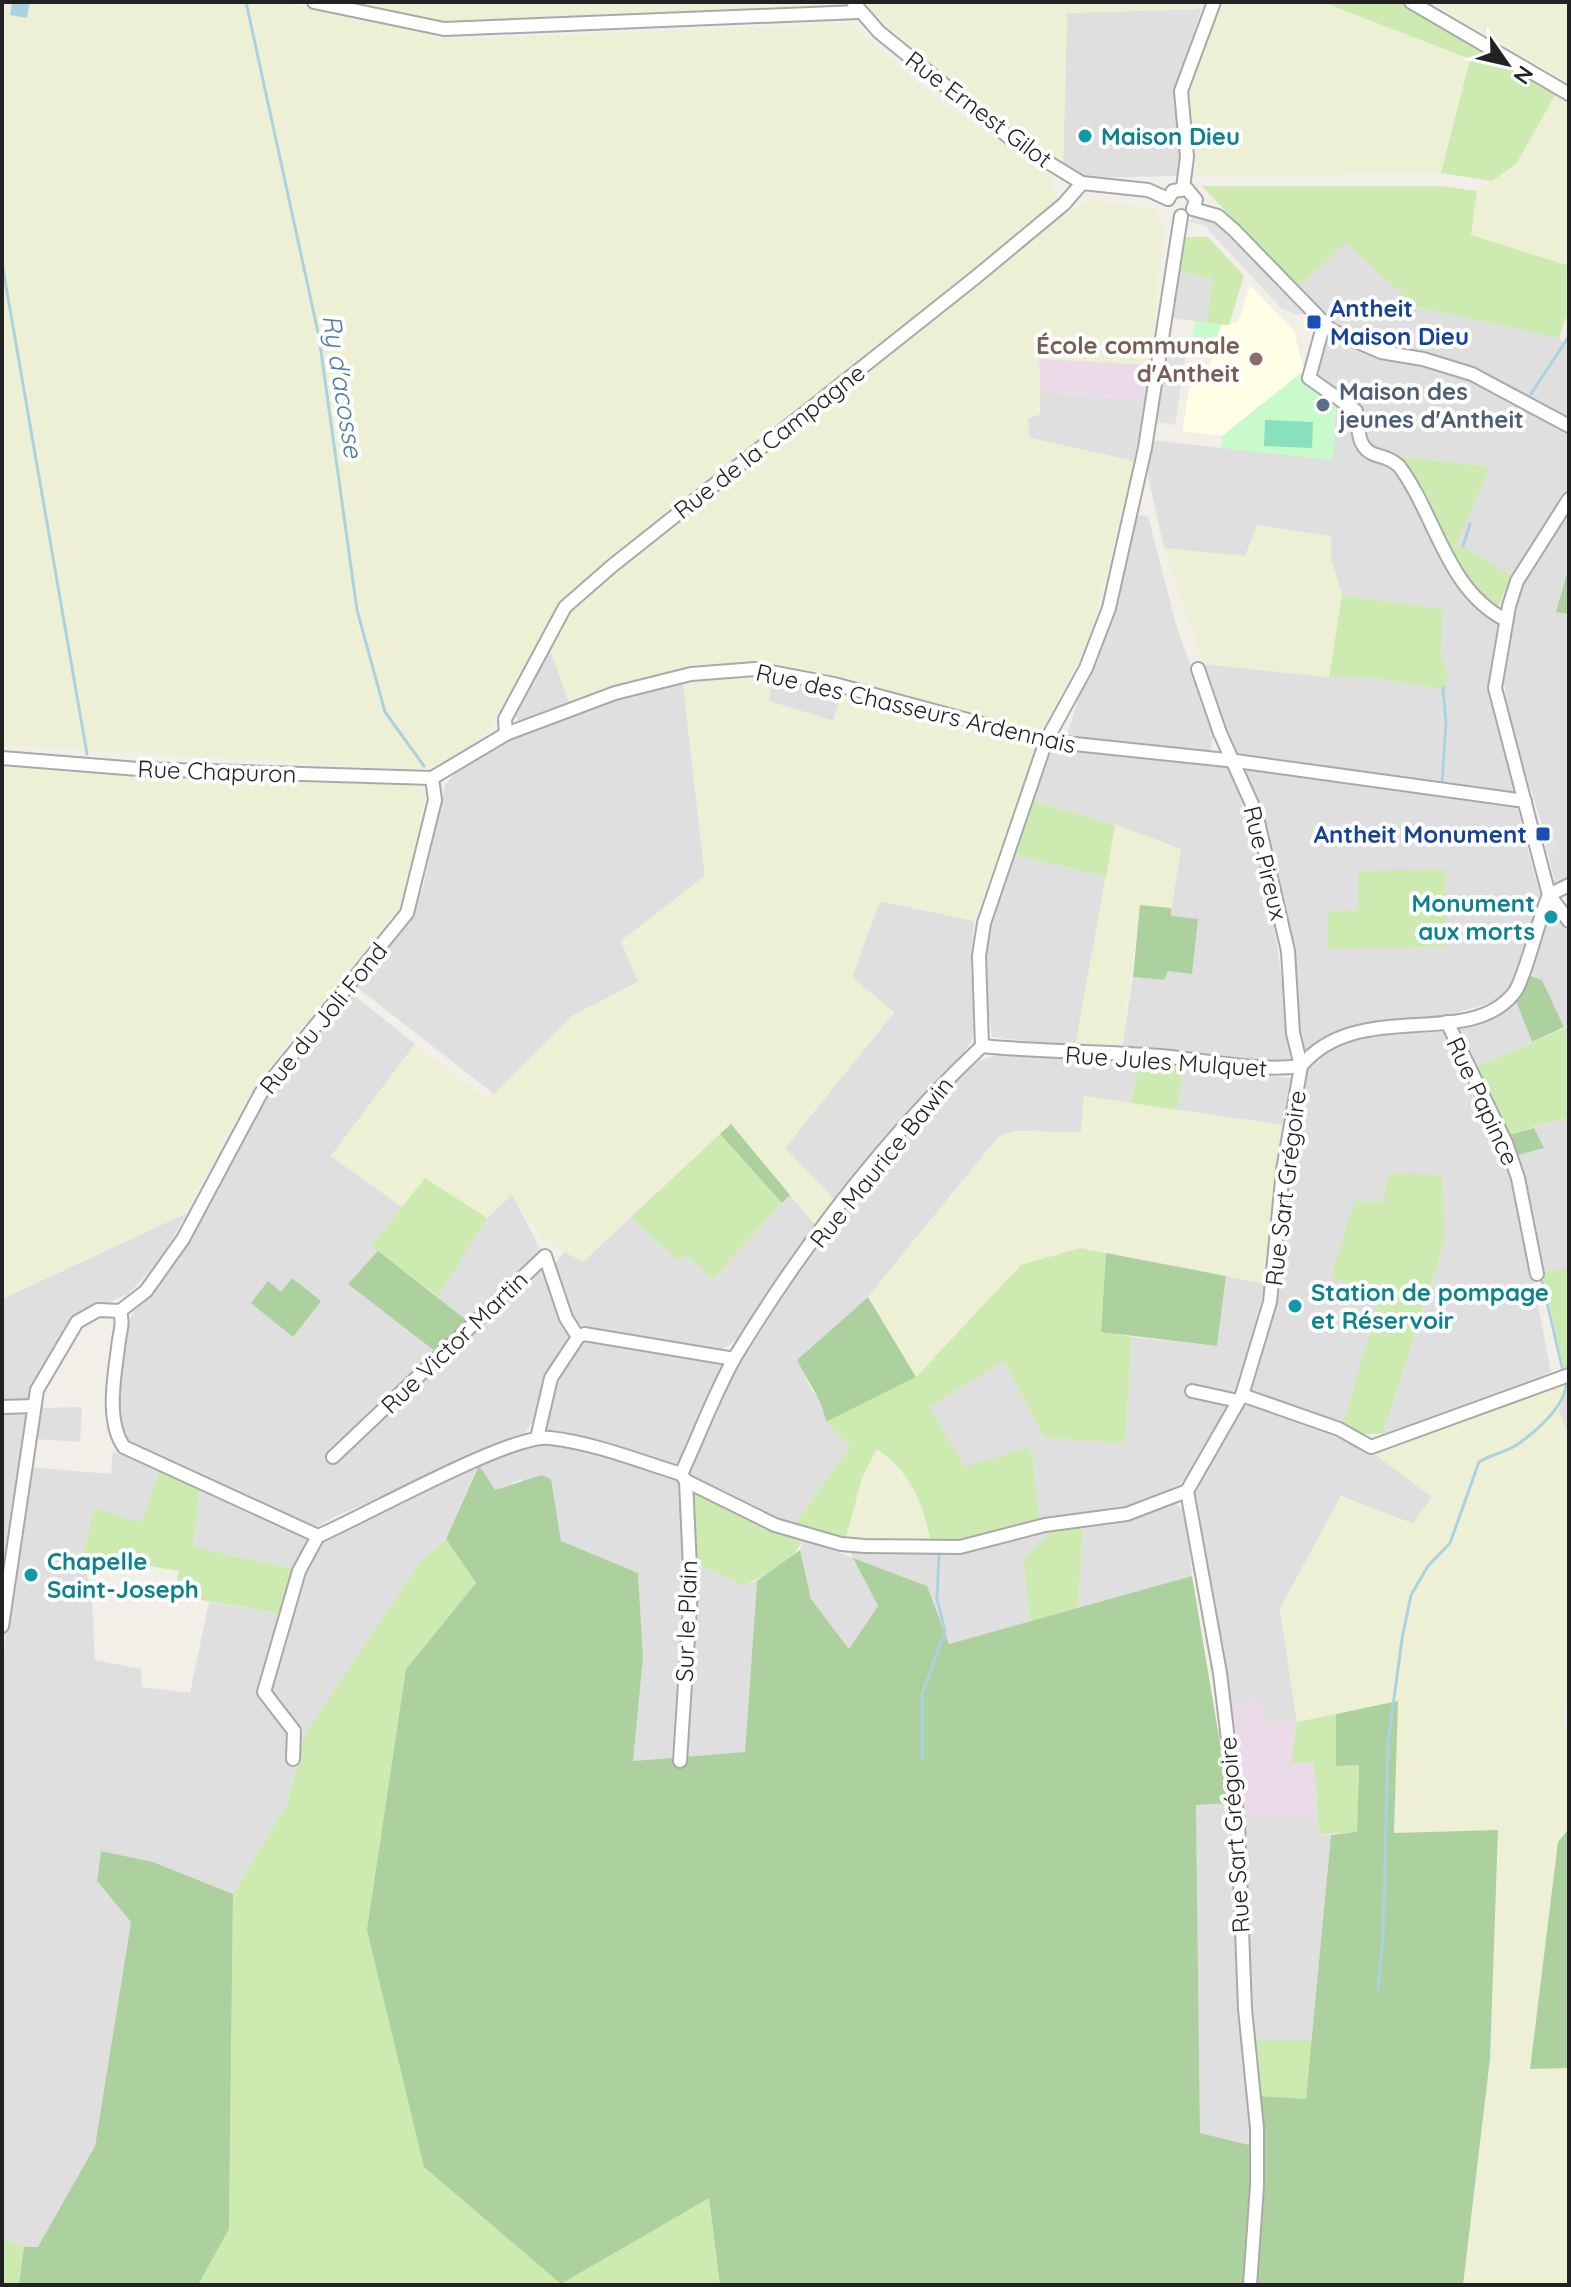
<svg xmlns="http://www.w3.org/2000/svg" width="1571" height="2287" font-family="Quicksand,sans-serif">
	<rect width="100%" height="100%" fill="#f2efe9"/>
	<!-- residential -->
	<g fill="#e0dfdf">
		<polygon points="1201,9 1175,92 1179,116 1179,176 1084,178 1063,165 1067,13"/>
		<polygon points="1346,242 1417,307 1559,338 1569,347 1569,419 1485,374 1353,337 1327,318 1298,287"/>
		<polygon points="1175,271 1213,279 1206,323 1167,317"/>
		<polygon points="1319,338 1472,380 1569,433 1569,493 1511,576 1459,555 1390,455 1364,442 1360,412 1311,374"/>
		<polygon points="1040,392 1146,401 1134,461 1030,438 1027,419 1040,414"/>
		<polygon points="1336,401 1351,412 1356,441 1393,465 1431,536 1499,622 1488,686 1519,796 1240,757 1228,735 1203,664 1329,677 1368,677 1445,690 1439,653 1443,609 1342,595 1331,559 1330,536 1246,557 1164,548 1148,476 1151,440 1333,460"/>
		<polygon points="1569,510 1569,876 1556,889 1542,825 1508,716 1502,663 1516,597 1536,555"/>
		<polygon points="1135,515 1148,516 1177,628 1214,731 1210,754 1066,738 1080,693 1106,635"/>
		<polygon points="549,646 569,702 519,723 515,712"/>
		<polygon points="773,678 842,691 834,721 768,701"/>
		<polygon points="683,684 705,876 621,941 638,982 572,1016 494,1094 354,985 414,908 423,887 445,785 456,772 491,749 558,715 660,685"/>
		<polygon points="1053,749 1226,765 1233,774 1267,879 1294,1061 1275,1066 1190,1052 1122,1047 1133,977 1164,980 1168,971 1192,973 1170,916 1181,849 1116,825 1031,800 1047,753"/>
		<polygon points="1247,769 1517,808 1540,895 1511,987 1496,1001 1452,1014 1369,1023 1335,1032 1305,1053 1297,1027 1292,952 1245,775"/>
		<polygon points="1011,854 1106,877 1075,1047 992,1037 981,958"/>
		<polygon points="880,901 974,921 971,971 976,1019 972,1040 962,1055 915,1104 835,1200 784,1148 894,1013 852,977"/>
		<polygon points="1558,919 1569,934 1569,1026 1564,1027 1542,980 1525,974 1546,921"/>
		<polygon points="350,992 415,1044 331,1156 402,1207 371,1246 437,1297 487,1218 512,1194 548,1264 570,1332 542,1388 535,1419 520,1438 334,1517 312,1530 124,1441 117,1417 121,1338 133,1313 179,1252 267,1095"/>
		<polygon points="1515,999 1532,1042 1474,1068 1451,1026"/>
		<polygon points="1444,1030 1509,1156 1551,1372 1383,1434 1445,1241 1389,1173 1383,1202 1332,1278 1383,1293 1342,1426 1311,1418 1248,1390 1307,1069 1338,1039 1377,1032"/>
		<polygon points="999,1055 1139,1058 1131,1103 1084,1096 1081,1133 1015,1131 999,1136 868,1297 797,1360 812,1391 824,1404 826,1422 850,1446 794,1525 744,1506 689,1479 691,1460 732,1376 818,1243 934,1099 980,1060"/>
		<polygon points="1185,1063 1296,1079 1282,1125 1177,1110"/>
		<polygon points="1569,1117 1569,1268 1542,1272 1515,1156 1543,1148 1534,1128"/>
		<polygon points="790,1195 815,1225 749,1332 721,1350 605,1334 571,1320 555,1264 564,1252 583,1261 631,1217 678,1261 686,1255 713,1279"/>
		<polygon points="187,1213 158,1263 129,1293 87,1313 63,1330 27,1403 2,1404 2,1299"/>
		<polygon points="1226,1276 1266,1284 1236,1394 1188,1479 1142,1505 1040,1522 1033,1460 964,1467 928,1407 1004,1360 1044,1438 1125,1443 1132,1337 1217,1346"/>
		<polygon points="601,1342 727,1363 678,1470 547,1433 552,1389 569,1355 582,1343"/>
		<polygon points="1569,1379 1569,1436 1559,1411"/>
		<polygon points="1242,1404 1286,1416 1373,1453 1432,1497 1414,1524 1341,1496 1280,1609 1297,1722 1265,1726 1227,1702 1193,1491"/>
		<polygon points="82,1407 80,1442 34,1439 38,1408"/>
		<polygon points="2,1409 30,1409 2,1567"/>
		<polygon points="551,1442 681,1481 684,1558 742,1585 757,1581 745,1752 632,1761 643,1657 638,1574 561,1541 521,1479 495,1491 478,1465 446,1539 420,1562 304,1735 287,1804 233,1894 153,1862 101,1851 97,1881 131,1922 95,2146 19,2285 2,2285 2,1692 7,1601 29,1467 111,1474 113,1452 160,1469 143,1523 94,1509 83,1555 92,1599 95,1660 141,1669 142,1687 190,1693 209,1602 289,1615 297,1588 320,1546 348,1525 475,1465 528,1444"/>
		<polygon points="200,1487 313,1536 297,1569 193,1547"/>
		<polygon points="1172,1502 1186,1511 1192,1576 1078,1610 1083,1524"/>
		<polygon points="1053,1530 1023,1559 1030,1623 949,1644 926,1586 854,1560 878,1606 849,1649 811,1599 800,1550 803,1538 852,1558 851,1550 958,1553"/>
		<polygon points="1230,1803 1238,1953 1254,2147 1200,2133 1196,1804"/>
		<polygon points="1240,1816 1318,1816 1319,1834 1331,1835 1312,2040 1252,2040"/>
	</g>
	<!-- industrial -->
	<g fill="#ebdbe8">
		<polygon points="1039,358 1149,365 1146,401 1040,392"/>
		<polygon points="1261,1700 1265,1725 1297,1722 1292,1763 1314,1761 1318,1816 1240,1816 1227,1702"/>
	</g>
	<!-- education -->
	<polygon fill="#ffffe5" points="1250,285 1294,331 1304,371 1222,436 1182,431 1193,367 1209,367 1221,325 1238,323"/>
	<!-- farmland -->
	<g fill="#eef0d5">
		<polygon points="2,2 279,2 452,39 850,24 938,100 1052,178 1056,194 1068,213 1088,200 1155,208 1165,227 1149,365 1039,359 1040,414 1027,419 1030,438 1134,461 1090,638 1042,732 762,664 677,670 569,702 544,634 491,726 470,747 444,762 419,770 2,745"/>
		<polygon points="339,2 846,2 849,7 446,23"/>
		<polygon points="860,2 1203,2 1201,9 1067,13 1063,165 975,104"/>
		<polygon points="1222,2 1322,2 1470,59 1441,173 1198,176 1186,93"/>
		<polygon points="1431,2 1567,2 1569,83"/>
		<polygon points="1557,92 1569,100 1566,265 1470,235 1477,191 1516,164"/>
		<polygon points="1257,525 1331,536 1331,559 1342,595 1329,677 1203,664 1164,548 1245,556"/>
		<polygon points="721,675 773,678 769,701 833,721 842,691 1032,743 1037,751 974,921 880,901 852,977 894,1012 785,1148 835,1200 815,1225 731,1124 583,1262 541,1238 512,1195 487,1218 425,1178 402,1207 331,1156 415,1044 488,1100 572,1016 638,982 621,941 705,876 683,684"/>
		<polygon points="2,765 413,783 425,797 406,890 396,911 261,1078 225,1136 187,1213 2,1299"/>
		<polygon points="1115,825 1181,849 1171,908 1140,905 1122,1047 1075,1047"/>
		<polygon points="1084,1096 1282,1125 1266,1284 1080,1248 1021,1266 916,1377 868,1297 999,1136 1015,1131 1081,1132"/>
		<polygon points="1567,1380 1559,1411 1569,1436 1569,1689 1563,1727 1569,1730 1569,1829 1558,1842 1530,2068 1569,2068 1569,2285 1463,2285 1490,2059 1498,1830 1394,1833 1398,1702 1297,1722 1280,1609 1341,1496 1413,1524 1432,1497 1373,1453"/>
		<polygon points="877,1449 912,1483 934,1542 845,1541 862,1478"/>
	</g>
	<!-- grass -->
	<g fill="#cdebb0">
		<polygon points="1322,2 1402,2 1557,92 1516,164 1492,181 1441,173 1470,59"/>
		<polygon points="1202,186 1440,186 1477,191 1471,235 1566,265 1569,258 1569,319 1565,319 1559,338 1416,307 1346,243 1298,287"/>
		<polygon points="1182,237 1208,237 1244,276 1229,325 1206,323 1213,279 1175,271"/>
		<polygon points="1390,455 1490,467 1455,546 1464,547 1511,576 1497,610 1464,577"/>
		<polygon points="1342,595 1443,609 1441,653 1448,675 1445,690 1368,677 1329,677"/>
		<polygon points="1031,800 1115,825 1106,877 1011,854"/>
		<polygon points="1445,869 1446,947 1328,949 1328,911 1358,910 1358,871"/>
		<polygon points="1569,1026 1569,1117 1508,1135 1474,1068"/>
		<polygon points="1139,1058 1185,1063 1177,1110 1131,1103"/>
		<polygon points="720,1134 782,1203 713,1279 686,1255 678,1261 631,1217"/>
		<polygon points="1389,1173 1442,1175 1445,1241 1383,1434 1365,1434 1342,1426 1382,1293 1331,1278 1354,1201 1383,1202"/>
		<polygon points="425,1178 487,1218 438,1297 371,1246"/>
		<path d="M1080 1248 1106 1253 1101 1331 1132 1337 1125 1443 1044 1438 1004 1361 929 1407 965 1467 1028 1447 1033 1460 1040 1522 976 1539 931 1543C923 1503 912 1474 877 1449L862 1478 845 1541 794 1525 850 1446 826 1422 916 1377 1021 1265Z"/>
		<polygon points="1569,1268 1569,1372 1565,1372 1542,1272"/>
		<polygon points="160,1469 200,1487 193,1547 297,1569 281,1614 173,1595 179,1571 83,1555 94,1508 142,1522"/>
		<path d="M695 1494 767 1530 803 1538C797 1560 763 1579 742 1585L692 1561 688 1499Z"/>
		<polygon points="1083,1524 1078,1610 1030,1623 1023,1559 1053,1530"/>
		<polygon points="446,1539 476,1583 406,1669 424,2167 561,2284 709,2197 720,2285 198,2285 229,2229 233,1894 287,1804 304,1735 420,1562"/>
		<polygon points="1336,1714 1337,1765 1359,1764 1357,1833 1319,1834 1314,1762 1291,1763 1297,1722"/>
		<polygon points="1252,2040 1312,2040 1306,2100 1259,2096"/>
		<polygon points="2,2239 24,2247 19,2285 2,2285"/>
	</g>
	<!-- forest -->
	<g fill="#add19e">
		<polygon points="1569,567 1569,614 1556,612"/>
		<polygon points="1140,905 1171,908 1171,916 1198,919 1192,974 1168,971 1164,980 1133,977"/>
		<polygon points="1525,974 1542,980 1564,1027 1532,1042 1515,999"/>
		<polygon points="731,1124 790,1195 782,1203 720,1134"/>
		<polygon points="1534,1128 1544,1148 1515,1156 1508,1135"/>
		<polygon points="378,1251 470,1323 440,1355 348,1284"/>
		<polygon points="1106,1253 1226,1276 1217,1346 1101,1332"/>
		<polygon points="292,1278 321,1301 293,1337 251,1303 268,1281 281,1292"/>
		<path d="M868 1297 916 1377 826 1422C823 1400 807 1381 797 1360Z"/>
		<polygon points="479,1465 495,1490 542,1475 551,1479 561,1541 638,1573 643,1657 633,1761 745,1752 757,1581 800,1550 811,1599 849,1649 878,1606 853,1558 927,1586 949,1644 1192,1576 1230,1803 1196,1805 1200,2133 1253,2146 1259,2096 1306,2099 1331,1835 1357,1832 1359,1765 1336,1766 1336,1714 1398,1701 1394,1833 1498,1830 1490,2059 1463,2285 720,2285 709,2198 561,2284 424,2167 367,1930 406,1669 476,1583 446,1539"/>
		<polygon points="1569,1829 1569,2068 1530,2069 1558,1842"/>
		<polygon points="101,1851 153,1862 233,1894 229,2229 198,2285 19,2285 24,2247 38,2247 95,2146 131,1922 97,1881"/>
	</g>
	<!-- park -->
	<g fill="#c8facc">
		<polygon points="1195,321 1221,325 1212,351 1191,346"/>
		<polygon points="1304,371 1336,401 1333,460 1222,448 1222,436"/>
	</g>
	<!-- pitch -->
	<polygon fill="#88e0be" points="1265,420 1313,422 1312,448 1264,446"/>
	<!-- parking -->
	<g fill="#e2e2e2">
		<polygon points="1197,214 1217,218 1310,313 1298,315 1282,309 1205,226 1188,222"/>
		<polygon points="1165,351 1186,354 1175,425 1155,422"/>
		<polygon points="1552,823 1558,851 1547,853 1542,826"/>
	</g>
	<!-- water -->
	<polygon fill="#aad3df" points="12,2 30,2 27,18 10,15"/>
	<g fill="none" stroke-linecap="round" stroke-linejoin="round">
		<!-- stream -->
		<g stroke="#aad3df" stroke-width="3">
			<polyline points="246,2 319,337 357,610 385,712 424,766"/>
			<polyline points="2,263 87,754"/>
			<polyline points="1531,394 1569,336"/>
			<polyline points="1463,546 1470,524"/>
			<polyline points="1442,784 1446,723 1443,688"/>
			<polyline points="1542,1281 1563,1371"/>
			<polyline points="922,1759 922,1694 945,1631 937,1599 939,1555"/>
			<path d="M1378 1989 1383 1937 1388 1743 1402 1639 1411 1595 1428 1566 1450 1543 1479 1462C1490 1455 1503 1453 1515 1446 1533 1434 1567 1406 1566 1382"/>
		</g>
		<!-- minor casing -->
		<g stroke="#a9a9a9" stroke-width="16">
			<g id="minor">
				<polyline points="314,2 444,29 858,12"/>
				<polyline points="853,2 879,32 1015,142 1082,183 1148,190 1168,199"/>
				<polyline points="1411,2 1569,94"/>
				<polyline points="1183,188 1187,157 1181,91 1214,2"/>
				<polyline points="1168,199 1173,191 1187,189 1196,200 1193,209"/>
				<polyline points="1193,209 1218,216 1234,230 1331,330 1381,352 1423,359 1472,374 1569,426"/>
				<path d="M1324 323 1309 378 1356 411C1359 428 1356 449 1376 455 1386 458 1391 459 1399 466 1436 515 1446 590 1506 620"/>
				<polyline points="1569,499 1517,581 1509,606 1495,688 1549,895 1569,921"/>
				<polyline points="1198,669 1220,733 1256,813 1288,951 1293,1033 1301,1066 1283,1170 1270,1302 1242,1395 1187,1491 1220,1673 1238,1823 1245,2009 1257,2128 1257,2186 1250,2285"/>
				<polyline points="506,734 505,719 565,607 612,566 976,277 1064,204 1082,183"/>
				<polyline points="2,758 138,769 432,778"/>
				<polyline points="432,778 506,734 615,693 691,674 755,669 834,684 1046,741 1236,761 1525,801"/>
				<polyline points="1549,895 1569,885"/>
				<polyline points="1447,1022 1506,1143 1518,1178 1537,1274"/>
				<path d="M982 1046C1041 1052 1101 1051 1160 1056 1207 1060 1254 1072 1301 1066 1358 997 1468 1051 1514 993 1525 979 1539 917 1549 895"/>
				<path d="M120 1311C124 1325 119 1334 118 1348 114 1378 106 1422 124 1447L318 1536C363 1517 511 1433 550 1438 594 1443 639 1461 681 1474L686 1481 775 1525 841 1544 865 1546 960 1547 1045 1525 1127 1514 1187 1491"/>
				<polyline points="120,1311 146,1291 183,1239 261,1093 407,913 435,800 432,778"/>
				<polyline points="1192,1391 1238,1401"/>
				<polyline points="1242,1395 1339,1429 1371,1447 1569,1375"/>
				<polyline points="2,1407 34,1406"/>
				<polyline points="537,1438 551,1378 578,1337 584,1334 734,1359"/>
				<polyline points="333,1457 545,1256 566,1318 578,1337"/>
				<path d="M681 1474C699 1436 714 1394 735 1357 803 1245 887 1136 982 1046L979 956 984 923 1046 741 1086 668 1109 608 1145 448 1181 216"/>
				<polyline points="2,1626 37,1390 77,1322 98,1310 120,1311"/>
				<polyline points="293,1759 294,1731 264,1692 299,1571 318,1536"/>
				<polyline points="680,1761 691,1590 686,1481"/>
			</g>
		</g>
		<!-- minor -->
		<use href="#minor" stroke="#fff" stroke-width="12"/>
	</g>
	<!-- markers -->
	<g fill="#0f9aa8" stroke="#fff" stroke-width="3">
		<circle cx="1085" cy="136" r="8"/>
		<circle cx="1551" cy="917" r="8"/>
		<circle cx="1295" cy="1306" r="8"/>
		<circle cx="31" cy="1575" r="8"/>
	</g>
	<g fill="#1a4fb4" stroke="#fff" stroke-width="3">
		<rect x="1306" y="314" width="16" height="16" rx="4"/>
		<rect x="1535" y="826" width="16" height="16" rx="4"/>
	</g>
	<circle fill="#8d6e63" stroke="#fff" stroke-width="3" cx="1256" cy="359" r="8"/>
	<circle fill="#5c6f8a" stroke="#fff" stroke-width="3" cx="1323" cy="405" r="8"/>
	<g text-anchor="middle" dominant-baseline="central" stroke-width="8" stroke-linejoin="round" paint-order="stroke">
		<!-- street labels -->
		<g font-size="24" fill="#222" stroke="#fff">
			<text transform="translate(979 109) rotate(37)">Rue Ernest Gilot</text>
			<text transform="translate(769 441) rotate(-38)">Rue de la Campagne</text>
			<text transform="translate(916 708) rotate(13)">Rue des Chasseurs Ardennais</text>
			<text transform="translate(217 771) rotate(2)">Rue Chapuron</text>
			<text transform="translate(1266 863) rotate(76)">Rue Pireux</text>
			<text transform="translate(323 1018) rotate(-51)">Rue du Joli Fond</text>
			<text transform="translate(1166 1061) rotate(4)">Rue Jules Mulquet</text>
			<text transform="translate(1483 1101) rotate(65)">Rue Papince</text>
			<text transform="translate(881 1162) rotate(-51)">Rue Maurice Bawin</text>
			<text transform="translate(1285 1188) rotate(-83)">Rue Sart Grégoire</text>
			<text transform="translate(454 1342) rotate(-44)">Rue Victor Martin</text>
			<text transform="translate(686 1621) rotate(-88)">Sur le Plain</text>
			<text transform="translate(1234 1835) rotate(-94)">Rue Sart Grégoire</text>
		</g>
		<!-- culture labels -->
		<g font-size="24" font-weight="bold" fill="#0d838f" stroke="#fff" text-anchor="start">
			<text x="1101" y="136">Maison Dieu</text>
			<text x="1535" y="903" text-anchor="end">Monument<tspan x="1535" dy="28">aux morts</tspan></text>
			<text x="1311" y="1292">Station de pompage<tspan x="1311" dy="28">et Réservoir</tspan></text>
			<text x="47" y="1561">Chapelle<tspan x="47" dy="28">Saint-Joseph</tspan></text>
		</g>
		<!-- transit labels -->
		<g font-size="24" font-weight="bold" fill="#164399" stroke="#fff" text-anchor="start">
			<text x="1330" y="308">Antheit<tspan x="1330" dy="28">Maison Dieu</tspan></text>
			<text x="1527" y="834" text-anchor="end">Antheit Monument</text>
		</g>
		<!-- education labels -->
		<g font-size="24" font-weight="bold" fill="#785e54" stroke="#fff" text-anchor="end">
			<text x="1240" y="345">École communale<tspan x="1240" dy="28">d'Antheit</tspan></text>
		</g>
		<!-- service labels -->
		<g font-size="24" font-weight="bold" fill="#4e5e75" stroke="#fff" text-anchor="start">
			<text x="1339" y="391">Maison des<tspan x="1339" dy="28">jeunes d'Antheit</tspan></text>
		</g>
		<!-- water labels -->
		<g font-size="26" font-style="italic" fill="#4a7aab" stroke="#fff">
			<text transform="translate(343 386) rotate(81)">Ry d'acosse</text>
		</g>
	</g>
	<!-- border -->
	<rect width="1571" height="2287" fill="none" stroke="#222222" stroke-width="8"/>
	<!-- north arrow -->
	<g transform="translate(1507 64) rotate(124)" stroke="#ffffff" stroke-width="6" paint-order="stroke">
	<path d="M0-6L14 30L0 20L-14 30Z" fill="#222222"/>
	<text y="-12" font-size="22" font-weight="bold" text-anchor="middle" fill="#222222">N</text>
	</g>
</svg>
